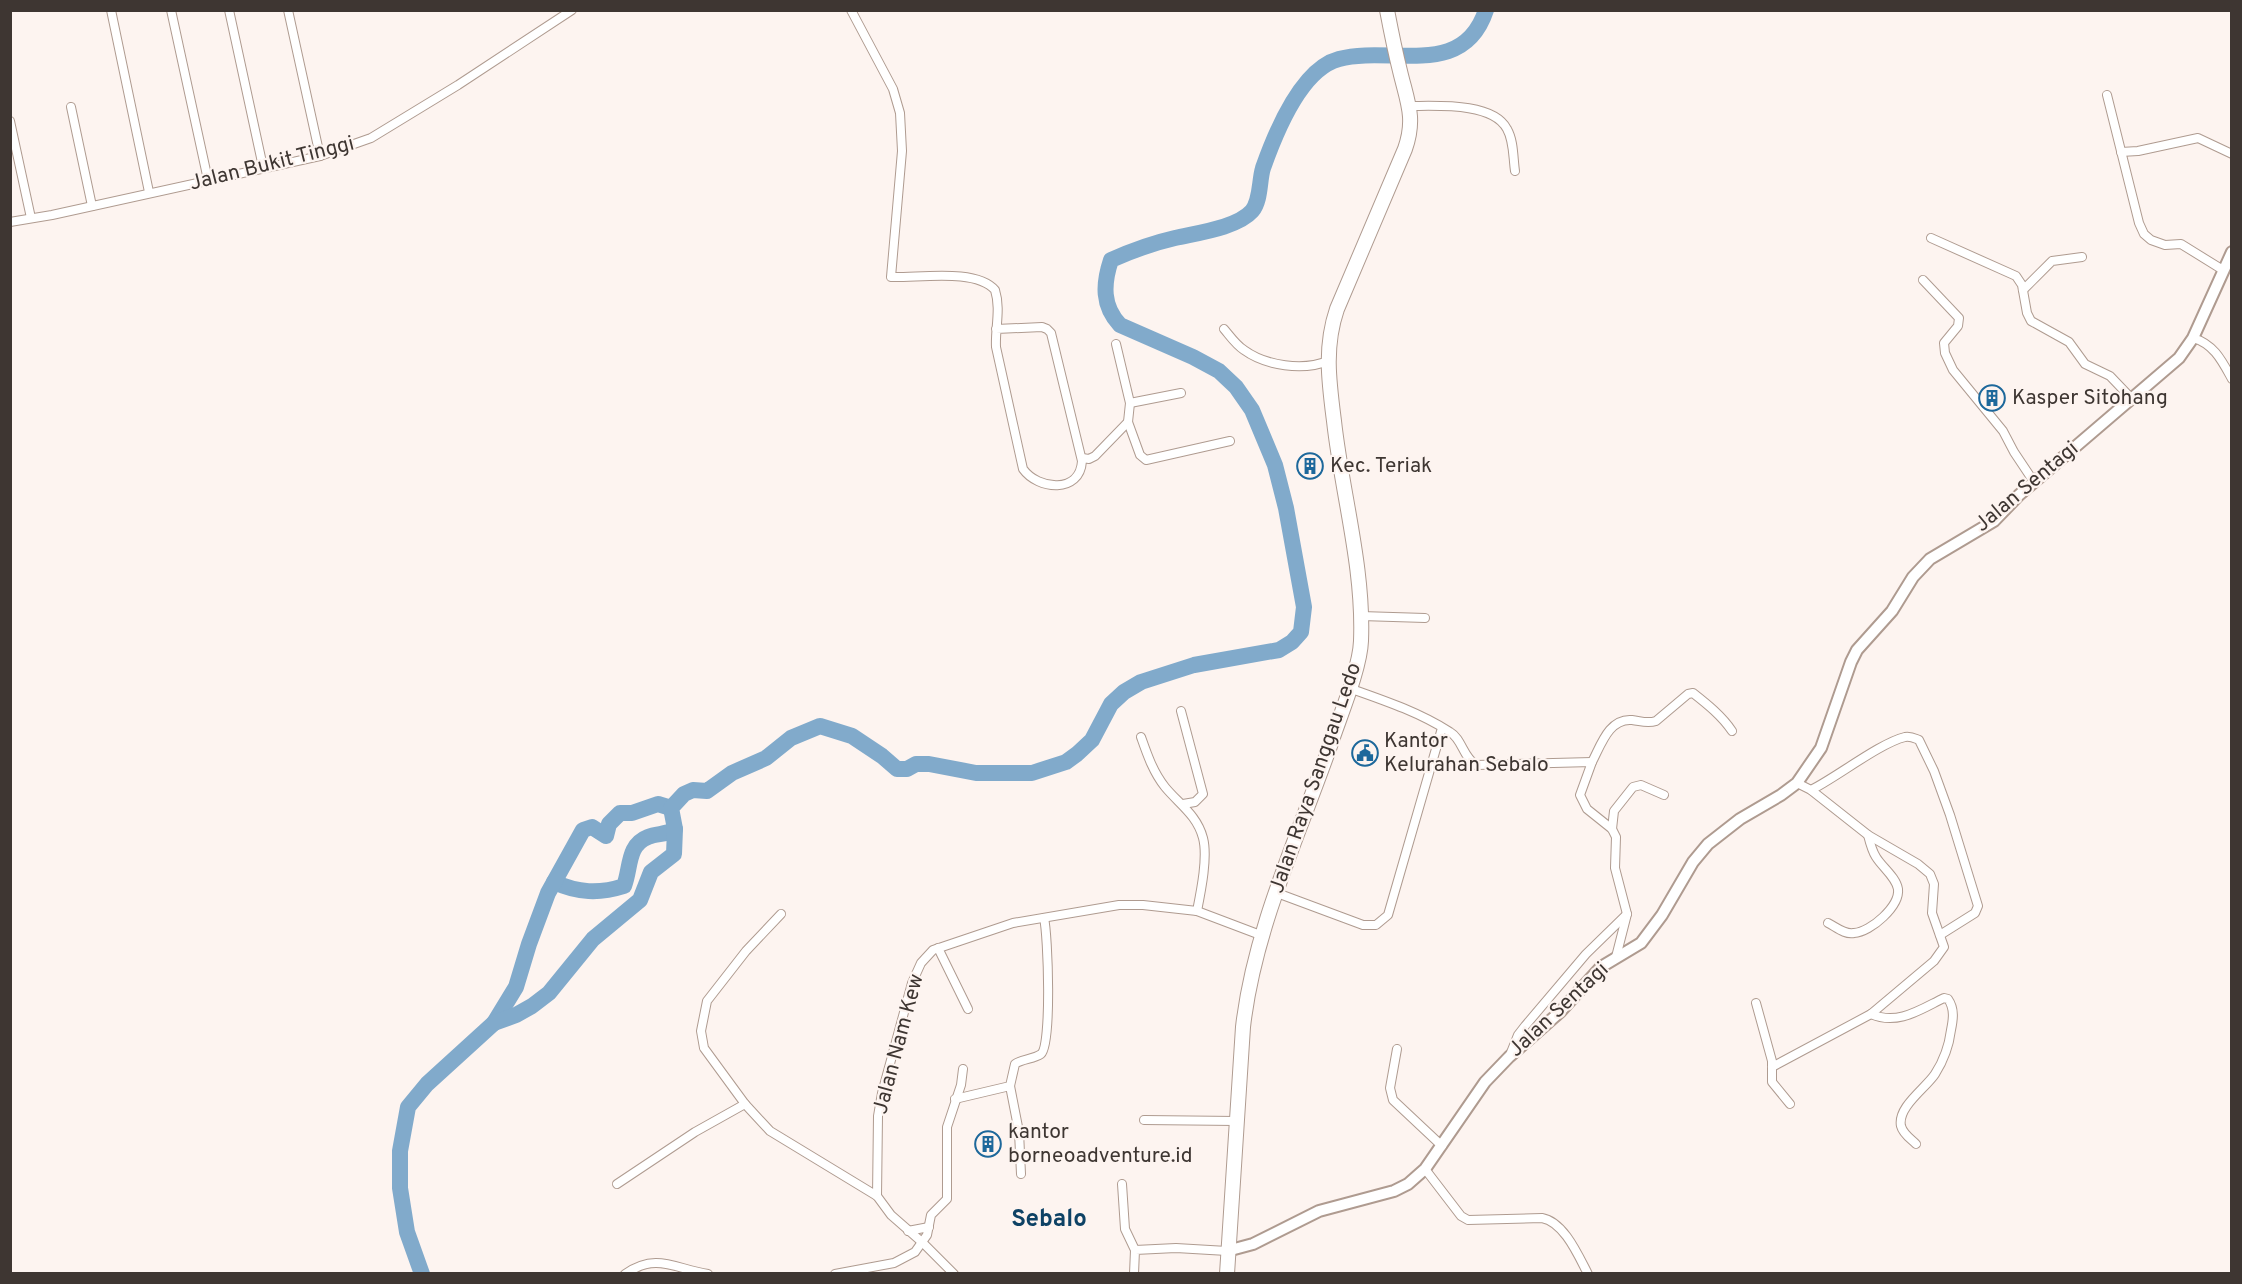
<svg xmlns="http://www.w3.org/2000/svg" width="2242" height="1284" font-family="Overpass,sans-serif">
	<rect width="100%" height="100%" fill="#fdf4f0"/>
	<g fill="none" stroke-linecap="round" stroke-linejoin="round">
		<!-- river -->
		<g stroke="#81aacb" stroke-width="16">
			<path d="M554 882C578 893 599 894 624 886 631 868 627 845 648 837 657 833 667 835 675 829"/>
			<polyline points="494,1023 516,987 529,944 548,893 583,830 592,827 606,836 609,824 620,813 632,813 658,804 671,808"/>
			<path d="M422 1274 407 1232 400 1188V1151L408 1107 427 1084 494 1023 516 1015 532 1006 549 993 593 939 640 900 651 872 674 854 675 829 671 808 684 794 693 790 707 791 732 773 766 758 791 738 820 726 852 736 882 756 897 769H907L916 764H929L976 773H1032L1066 762 1077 754 1092 740 1111 704 1124 692 1141 682 1194 665 1279 650 1292 642 1301 632 1304 607 1286 508 1275 465 1252 410 1236 387 1219 371 1193 357 1120 325C1102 306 1103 284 1111 260 1131 251 1153 243 1175 238 1196 233 1237 228 1252 211 1261 200 1259 181 1263 168 1275 134 1301 69 1339 59 1391 45 1463 80 1486 10"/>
		</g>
		<!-- street casing -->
		<g stroke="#af9b90" stroke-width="10">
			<g id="street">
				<polyline points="111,10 149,192"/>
				<polyline points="171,10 208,180"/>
				<polyline points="229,10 263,167"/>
				<polyline points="288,10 320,156"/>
				<path d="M851 10 893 89 900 113 902 151 891 277C919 278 976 268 995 290 1001 309 995 328 996 347L1023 469C1038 490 1080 494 1082 461L1051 333 1047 329 1042 327 996 329"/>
				<polyline points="2107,95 2139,223 2144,234 2151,240 2165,245 2181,244 2223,270"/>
				<path d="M1410 106C1436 106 1493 102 1507 129 1514 141 1513 158 1515 171"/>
				<polyline points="71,107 92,206"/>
				<polyline points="10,121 31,218"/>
				<polyline points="2121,152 2138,151 2198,138 2232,154"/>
				<polyline points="10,222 52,215 320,156 371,138 458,85 572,10"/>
				<polyline points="1931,238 2016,276 2022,285 2027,313 2031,321 2069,342 2085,364 2110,376 2132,399"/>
				<polyline points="1923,280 1959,318 1958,326 1944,343 1945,353 1953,370 2003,431 2014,452 2034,482"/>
				<polyline points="2023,290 2052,261 2082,257"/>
				<path d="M1224 329C1230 336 1236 345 1244 350 1266 366 1303 371 1328 361"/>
				<path d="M2193 338C2214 344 2222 361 2232 379"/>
				<polyline points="1130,403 1181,393"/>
				<polyline points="1128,422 1140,455 1146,460 1230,441"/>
				<polyline points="1082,458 1089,459 1095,456 1128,422 1130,403 1116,344"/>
				<polyline points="1361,616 1425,618"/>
				<path d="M1349 688C1383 700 1419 712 1450 732 1462 739 1463 757 1476 765L1592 762 1580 795 1587 809 1612 829 1616 837 1615 868 1627 914 1616 957"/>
				<polyline points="1181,711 1203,794 1195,802 1183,804"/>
				<path d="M1141 737C1147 754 1153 772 1165 787 1179 804 1197 815 1203 838 1208 857 1201 891 1197 911"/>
				<path d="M1592 762C1601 745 1609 718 1632 720 1641 721 1647 724 1656 721L1688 694 1693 693C1707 704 1722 716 1732 731"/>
				<path d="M1811 790C1837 777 1880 743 1905 737 1911 736 1914 738 1919 740L1934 771 1950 815 1978 906 1975 913 1940 935"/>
				<polyline points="1612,829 1614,811 1633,787 1641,785 1664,795"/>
				<polyline points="1277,893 1363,925 1376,925 1388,915 1442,728"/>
				<polyline points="781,914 746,951 707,1001 701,1031 704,1048 745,1104 770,1131 877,1196 891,1215 923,1243 954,1274"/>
				<path d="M1828 923C1836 927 1845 935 1854 933 1871 932 1900 906 1898 889 1896 877 1882 867 1876 857 1872 851 1870 843 1868 835"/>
				<polyline points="938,948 968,1009"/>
				<polyline points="1756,1003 1772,1061 1772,1082 1790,1104"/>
				<path d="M1871 1014C1898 1026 1921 1009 1944 998L1948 999C1955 1009 1953 1020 1951 1030 1949 1046 1944 1060 1935 1074 1926 1088 1897 1107 1901 1126 1903 1134 1911 1139 1916 1144"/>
				<polyline points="1397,1049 1390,1088 1393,1100 1442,1146"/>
				<polyline points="1510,1055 1518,1035 1525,1026 1586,954 1627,914"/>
				<polyline points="1772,1067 1871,1014 1934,961 1944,947 1932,913 1934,884 1930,874 1918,864 1868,835 1811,790 1797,783"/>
				<polyline points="1010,1086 1019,1132 1021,1174"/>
				<path d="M955 1099 1010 1086 1015 1064C1022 1059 1034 1059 1041 1054 1052 1045 1048 935 1044 918"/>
				<polyline points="1144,1120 1236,1121"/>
				<path d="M1425 1169 1461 1216 1468 1220 1542 1218C1564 1222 1578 1255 1588 1274"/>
				<polyline points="617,1184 695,1132 745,1104"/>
				<polyline points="1122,1184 1125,1229 1135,1250"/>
				<polyline points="877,1196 878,1116 882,1093 912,983 921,963 933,950 1013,923 1119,905 1143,905 1197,911 1263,936"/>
				<polyline points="908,1231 929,1227"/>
				<path d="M625 1274C657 1252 675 1269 708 1274"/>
				<polyline points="835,1274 894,1263 915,1252 927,1235 931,1215 947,1199 947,1127 961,1085 963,1069"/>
				<polyline points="1134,1274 1135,1250 1176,1248 1227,1251"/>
			</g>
		</g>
		<!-- secondary casing -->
		<g stroke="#af9b90" stroke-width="14">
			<polyline id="secondary" points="1227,1251 1253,1244 1319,1211 1394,1191 1408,1184 1425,1169 1485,1082 1509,1057 1560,1012 1601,967 1641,943 1662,915 1693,862 1708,844 1740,819 1781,795 1797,783 1821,748 1851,662 1857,650 1892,611 1913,577 1930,559 1994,521 2019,495 2179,358 2193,338 2232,252"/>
		</g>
		<!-- highway casing -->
		<g stroke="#af9b90" stroke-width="16">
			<path id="highway" d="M1227 1274 1243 1027C1254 930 1298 837 1330 746 1339 718 1360 669 1361 641 1364 567 1342 494 1334 421 1329 382 1324 347 1337 309L1405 149C1416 118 1407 101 1400 71 1395 51 1391 31 1387 10"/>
		</g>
		<!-- street -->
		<use href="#street" stroke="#fff" stroke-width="8"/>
		<!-- secondary -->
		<use href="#secondary" stroke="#fff" stroke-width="10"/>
		<!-- highway -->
		<use href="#highway" stroke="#fff" stroke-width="14"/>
	</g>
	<!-- icons -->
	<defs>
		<g id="building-ring" transform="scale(1.35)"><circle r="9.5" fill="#fdf4f0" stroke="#1d689b" stroke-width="1.5"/><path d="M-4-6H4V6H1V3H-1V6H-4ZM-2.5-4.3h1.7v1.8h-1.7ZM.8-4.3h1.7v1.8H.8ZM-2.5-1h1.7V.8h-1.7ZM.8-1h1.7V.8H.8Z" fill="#1d689b"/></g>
		<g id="civic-ring" transform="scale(1.35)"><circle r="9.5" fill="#fdf4f0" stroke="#1d689b" stroke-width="1.5"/><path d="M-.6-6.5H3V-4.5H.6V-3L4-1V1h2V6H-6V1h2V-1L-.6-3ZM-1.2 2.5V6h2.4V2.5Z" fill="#1d689b"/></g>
	</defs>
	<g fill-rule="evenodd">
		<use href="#building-ring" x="1992" y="398"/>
		<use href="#building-ring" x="1310" y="466"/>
		<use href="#civic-ring" x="1365" y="753"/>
		<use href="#building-ring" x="988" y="1144"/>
	</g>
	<g text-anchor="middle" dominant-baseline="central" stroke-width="4.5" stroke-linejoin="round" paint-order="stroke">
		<!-- street labels -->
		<g font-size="21" fill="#3e3632" stroke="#fdf4f0">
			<text transform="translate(272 164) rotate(-14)">Jalan Bukit Tinggi</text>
			<text transform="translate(2027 487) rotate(-40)">Jalan Sentagi</text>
			<text transform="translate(1316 778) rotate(-71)">Jalan Raya Sanggau Ledo</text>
			<text transform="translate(1559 1010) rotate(-43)">Jalan Sentagi</text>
			<text transform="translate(899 1044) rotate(-75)">Jalan Nam Kew</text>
		</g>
		<!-- poi labels -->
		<g font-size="21" fill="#3e3632" stroke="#fdf4f0" text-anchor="start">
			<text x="2012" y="398">Kasper Sitohang</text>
			<text x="1330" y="466">Kec. Teriak</text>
			<text x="1384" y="741">Kantor<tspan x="1384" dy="24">Kelurahan Sebalo</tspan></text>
			<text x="1008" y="1132">kantor<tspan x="1008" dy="24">borneoadventure.id</tspan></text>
		</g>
		<!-- quarter labels -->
		<g font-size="24" font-weight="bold" fill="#0e4265" stroke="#fdf4f0">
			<text x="1049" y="1220">Sebalo</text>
		</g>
	</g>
	<!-- border -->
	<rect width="2242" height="1284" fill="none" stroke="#3e3632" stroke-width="24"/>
</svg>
